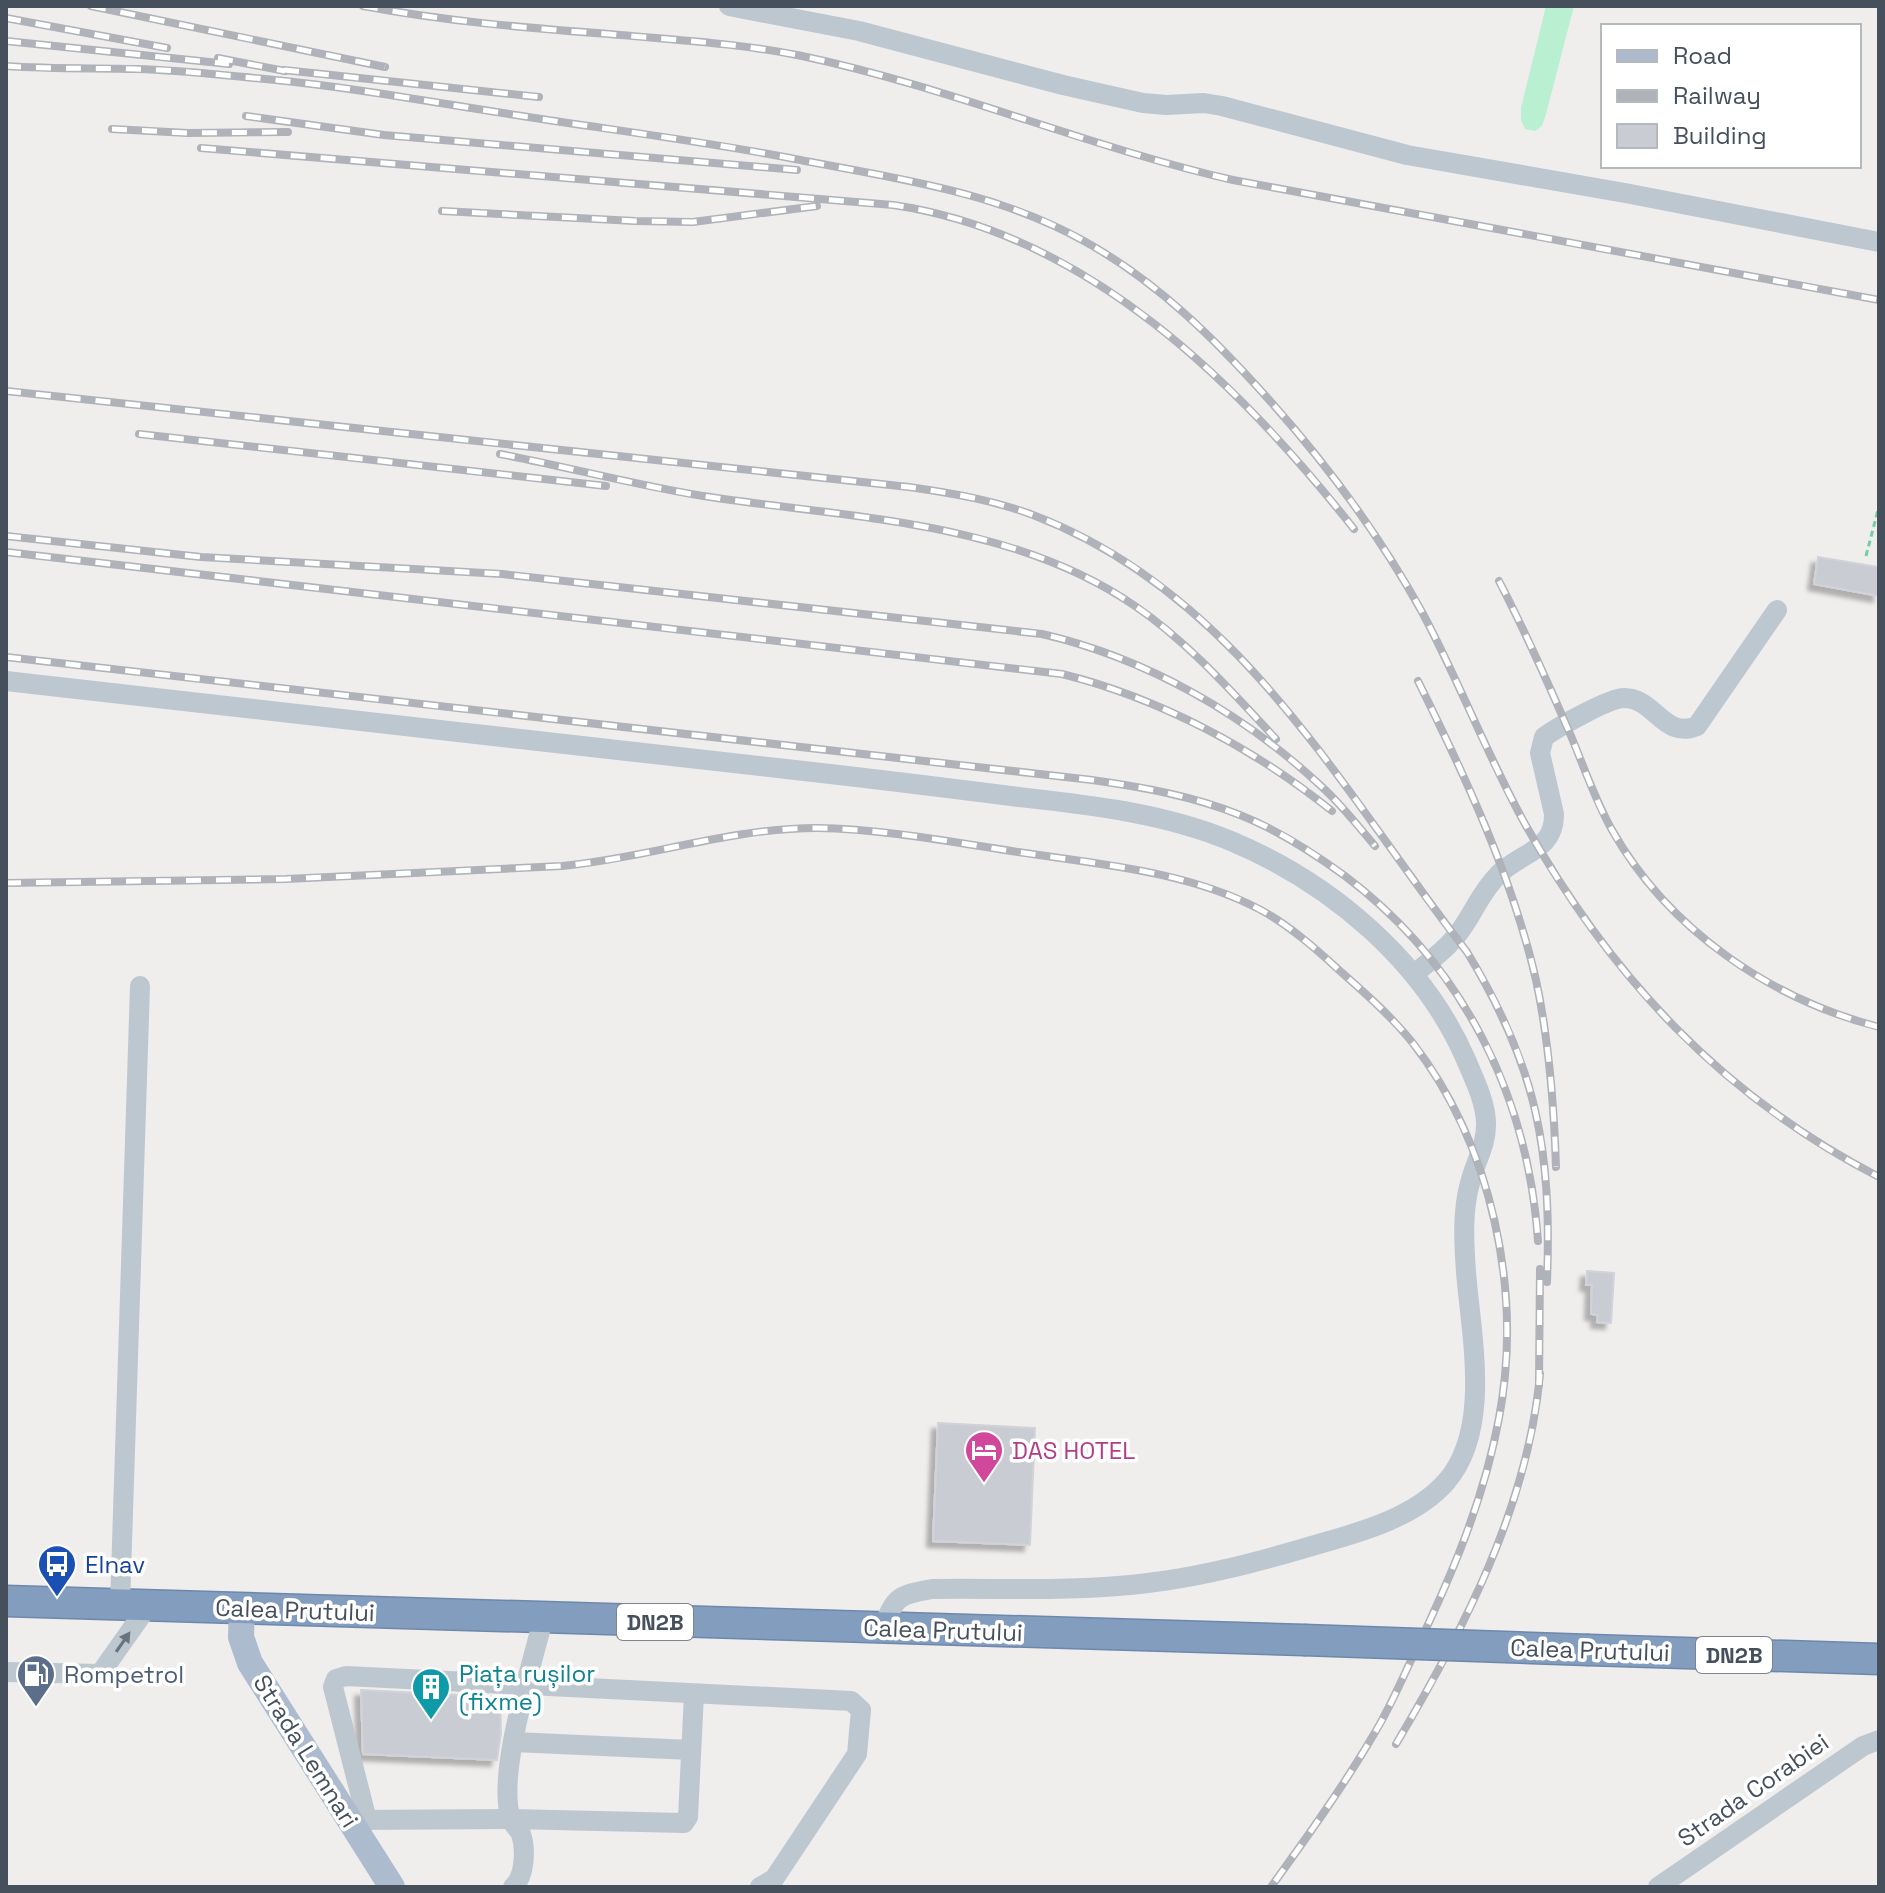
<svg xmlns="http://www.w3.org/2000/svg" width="1885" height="1893" font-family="'Space Grotesk',sans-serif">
	<defs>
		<filter id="shadow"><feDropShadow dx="-6" dy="6" stdDeviation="2" flood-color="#0004"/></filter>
	</defs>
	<rect width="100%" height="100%" fill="#f0eded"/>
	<!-- green -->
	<polygon fill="#b9f0d1" points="1546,6 1574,6 1546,114 1542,126 1535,131 1525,129 1521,120 1521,108"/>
	<!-- building -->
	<g fill="#caccd3" stroke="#d1d3d9" stroke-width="2" filter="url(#shadow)">
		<polygon points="1818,557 1879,567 1879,596 1814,584"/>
		<polygon points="1587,1271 1614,1273 1611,1323 1597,1322 1598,1315 1591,1314 1592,1285 1586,1285"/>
		<polygon points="938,1423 1035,1428 1030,1545 933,1541"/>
		<polygon points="361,1690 500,1697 501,1733 497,1760 363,1754"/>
	</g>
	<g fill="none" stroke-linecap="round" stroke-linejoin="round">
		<!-- highway casing -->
		<g stroke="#6e88ab" stroke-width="33">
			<g id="highway">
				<polyline points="6,1601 1304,1640"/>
				<polyline points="1589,1650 1879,1659"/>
			</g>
		</g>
		<!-- path -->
		<polyline stroke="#70d0a5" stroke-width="3" stroke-dasharray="6 4" stroke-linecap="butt" points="1866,556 1879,506"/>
		<!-- minor -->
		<g stroke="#bdc7d0" stroke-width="20">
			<polyline points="729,6 859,31 1063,85 1143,103 1166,105 1204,103 1222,106 1407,155 1625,193 1879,242"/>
			<path d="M6 681C272 711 538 741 804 771 876 779 948 788 1019 797 1090 805 1164 813 1231 841 1331 883 1424 961 1467 1062 1475 1081 1485 1101 1486 1122 1487 1145 1475 1162 1470 1183 1462 1211 1464 1244 1466 1272 1471 1335 1492 1430 1446 1482 1416 1516 1365 1531 1322 1543 1265 1560 1207 1576 1148 1583 1077 1592 1003 1588 932 1589 899 1595 895 1596 883 1628"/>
			<path d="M1414 974C1430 961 1448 948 1460 931 1474 912 1481 892 1498 875 1519 853 1555 851 1554 814L1540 753 1544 737C1558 727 1609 698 1624 698 1655 698 1664 740 1697 726L1777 610"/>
			<polyline points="120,1605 140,986"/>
			<polyline points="6,1672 100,1674 148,1606"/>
			<polyline points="514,1742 691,1750"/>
			<polyline points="354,1820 511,1819 684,1823 688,1817 694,1694"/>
			<polyline points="367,1820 333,1687 336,1679 346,1676 851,1701 861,1710 857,1754 774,1879 760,1887"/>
			<path d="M513 1887C525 1877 526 1849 521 1834 519 1829 513 1825 511 1819 496 1775 532 1666 543 1619"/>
			<polyline points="1658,1887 1863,1746 1879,1740"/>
		</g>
		<!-- major -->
		<polyline stroke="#acbbce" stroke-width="26" points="242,1607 241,1637 250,1663 392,1887"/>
		<!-- highway -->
		<use href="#highway" stroke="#839dbf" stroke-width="30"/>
		<!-- rail casing -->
		<g stroke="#afb2b8" stroke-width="8">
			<g id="rail">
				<polyline points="91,6 385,67"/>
				<path d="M363 6C444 21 527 28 609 34 674 40 738 43 802 56 949 87 1088 147 1233 180L1879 300"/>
				<polyline points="6,18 167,48"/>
				<polyline points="6,41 229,64"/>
				<polyline points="218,58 285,71"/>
				<path d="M6 66C49 69 92 68 136 69 179 70 222 75 265 79 352 87 436 103 522 116 612 130 701 141 790 158 891 178 993 190 1084 241 1158 282 1215 339 1271 402 1328 466 1380 536 1422 612 1459 681 1487 755 1525 824 1611 977 1722 1096 1879 1177"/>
				<polyline points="284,70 539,97"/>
				<polyline points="246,116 384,135 797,170"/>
				<polyline points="112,129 188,133 288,132"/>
				<path d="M201 148 893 205C1086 233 1238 382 1354 529"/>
				<polyline points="442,211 635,221 693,222 817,206"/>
				<path d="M6 391 909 487C951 493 993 500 1033 515 1238 593 1340 788 1467 952 1537 1067 1552 1150 1547 1282"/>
				<polyline points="139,434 606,486"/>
				<path d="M500 454C568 467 635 485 703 496 847 518 1010 520 1135 606 1188 642 1232 692 1276 739"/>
				<path d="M6 536 201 557 502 574 1042 634C1146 658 1244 714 1321 786 1341 804 1358 826 1375 846"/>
				<path d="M6 552 1062 674C1159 698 1255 749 1332 811"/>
				<path d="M1499 581C1525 631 1548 683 1571 736 1584 767 1595 800 1612 830 1668 929 1770 999 1879 1027"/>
				<path d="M6 657 1092 780C1142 787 1193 796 1240 815 1278 830 1312 852 1345 876 1462 964 1528 1095 1538 1241"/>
				<path d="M1418 681C1465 776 1512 876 1536 980 1549 1041 1554 1105 1556 1167"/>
				<path d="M6 883 286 879 562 866C647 858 730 828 817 828 884 829 952 842 1018 852 1098 864 1187 871 1259 909 1289 925 1315 948 1340 971 1365 993 1391 1016 1412 1042 1492 1145 1523 1291 1499 1418 1484 1500 1451 1577 1415 1652 1402 1679 1390 1708 1374 1734 1343 1787 1307 1837 1271 1887"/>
				<polyline points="1539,1385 1540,1269"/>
				<path d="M1396 1744C1463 1631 1528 1507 1540 1374"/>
			</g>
		</g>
		<!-- rail -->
		<use href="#rail" stroke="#fff" stroke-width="5" stroke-dasharray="15" stroke-linecap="butt"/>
		<!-- highway-bridge casing -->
		<g stroke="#6e88ab" stroke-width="33" stroke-linecap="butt">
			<polyline id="highway-bridge" points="1304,1640 1589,1650"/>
		</g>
		<!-- highway-bridge -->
		<use href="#highway-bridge" stroke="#839dbf" stroke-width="30"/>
	</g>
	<!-- one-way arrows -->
	<defs><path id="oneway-solid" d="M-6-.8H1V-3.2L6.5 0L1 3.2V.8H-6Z" transform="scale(2)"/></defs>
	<use fill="#69747f" href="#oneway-solid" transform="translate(123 1642) rotate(-55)"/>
	<!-- icons -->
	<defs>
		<g id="hotel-pin" transform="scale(2)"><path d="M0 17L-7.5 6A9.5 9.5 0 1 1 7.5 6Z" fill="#d1479c" stroke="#fff"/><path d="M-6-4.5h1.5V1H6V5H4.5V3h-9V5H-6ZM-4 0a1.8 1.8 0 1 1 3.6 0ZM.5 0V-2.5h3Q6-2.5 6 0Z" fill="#fff"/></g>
		<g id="bus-pin" transform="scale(2)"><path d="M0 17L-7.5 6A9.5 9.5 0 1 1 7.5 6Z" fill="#1a4fb4" stroke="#fff"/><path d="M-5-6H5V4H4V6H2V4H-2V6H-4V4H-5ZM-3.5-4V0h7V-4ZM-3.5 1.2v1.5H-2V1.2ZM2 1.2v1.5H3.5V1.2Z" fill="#fff"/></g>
		<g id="fuel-pin" transform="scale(2)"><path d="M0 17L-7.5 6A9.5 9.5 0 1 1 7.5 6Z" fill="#5c6f8a" stroke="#fff"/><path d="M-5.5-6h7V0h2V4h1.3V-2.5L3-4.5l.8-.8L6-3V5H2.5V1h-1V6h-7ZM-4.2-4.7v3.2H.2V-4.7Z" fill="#fff"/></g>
		<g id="building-pin" transform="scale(2)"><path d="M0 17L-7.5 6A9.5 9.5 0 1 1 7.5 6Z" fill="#0f9aa8" stroke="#fff"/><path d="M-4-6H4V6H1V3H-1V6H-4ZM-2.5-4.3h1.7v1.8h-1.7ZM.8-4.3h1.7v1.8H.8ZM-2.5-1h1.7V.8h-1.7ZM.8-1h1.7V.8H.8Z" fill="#fff"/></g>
	</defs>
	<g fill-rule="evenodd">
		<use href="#hotel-pin" x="984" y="1450"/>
		<use href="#bus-pin" x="57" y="1564"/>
		<use href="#fuel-pin" x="36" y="1674"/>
		<use href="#building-pin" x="431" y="1687"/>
	</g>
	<g text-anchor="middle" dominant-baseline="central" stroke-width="7" stroke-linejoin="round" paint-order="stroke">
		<!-- shield labels -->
		<g fill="#fff" stroke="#7d848d" stroke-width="2">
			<rect x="617" y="1604" width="76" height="36" rx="6"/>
			<rect x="1696" y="1637" width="76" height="36" rx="6"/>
		</g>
		<g font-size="22" font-weight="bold" fill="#45505c">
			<text x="655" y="1622">DN2B</text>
			<text x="1734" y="1655">DN2B</text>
		</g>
		<!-- hotel labels -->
		<g font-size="24" fill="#b23c85" stroke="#fff" text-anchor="start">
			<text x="1012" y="1450">DAS HOTEL</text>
		</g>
		<!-- transit labels -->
		<g font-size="24" fill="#164399" stroke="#fff" text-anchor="start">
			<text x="85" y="1564">Elnav</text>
		</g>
		<!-- street labels -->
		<g font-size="24" fill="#45505c" stroke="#fff">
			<text transform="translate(295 1610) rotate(2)">Calea Prutului</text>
			<text transform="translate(943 1630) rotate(2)">Calea Prutului</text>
			<text transform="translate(1590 1650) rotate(2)">Calea Prutului</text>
			<text transform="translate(306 1751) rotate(58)">Strada Lemnari</text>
			<text transform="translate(1753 1790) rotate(-35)">Strada Corabiei</text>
		</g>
		<!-- culture labels -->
		<g font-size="24" fill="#0d838f" stroke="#fff" text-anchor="start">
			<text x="459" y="1673">Piața rușilor<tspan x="459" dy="28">(fixme)</tspan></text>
		</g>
		<!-- service labels -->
		<g font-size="24" fill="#4e5e75" stroke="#fff" text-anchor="start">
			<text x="64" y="1674">Rompetrol</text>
		</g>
	</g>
	<!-- border -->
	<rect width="1885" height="1893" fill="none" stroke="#45505c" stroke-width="16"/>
	<!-- legend -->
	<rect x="1601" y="24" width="260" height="144" fill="#ffffff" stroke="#b5b9be" stroke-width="2"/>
	<rect x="1617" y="50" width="40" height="12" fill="#acbbce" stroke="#b5b9be" stroke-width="2"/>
	<text x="1673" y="64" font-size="24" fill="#45505c">Road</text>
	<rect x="1617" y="90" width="40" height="12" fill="#afb2b8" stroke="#b5b9be" stroke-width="2"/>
	<text x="1673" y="104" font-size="24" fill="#45505c">Railway</text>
	<rect x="1617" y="124" width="40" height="24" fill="#caccd3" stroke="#b5b9be" stroke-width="2"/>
	<text x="1673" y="144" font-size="24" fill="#45505c">Building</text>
</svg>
